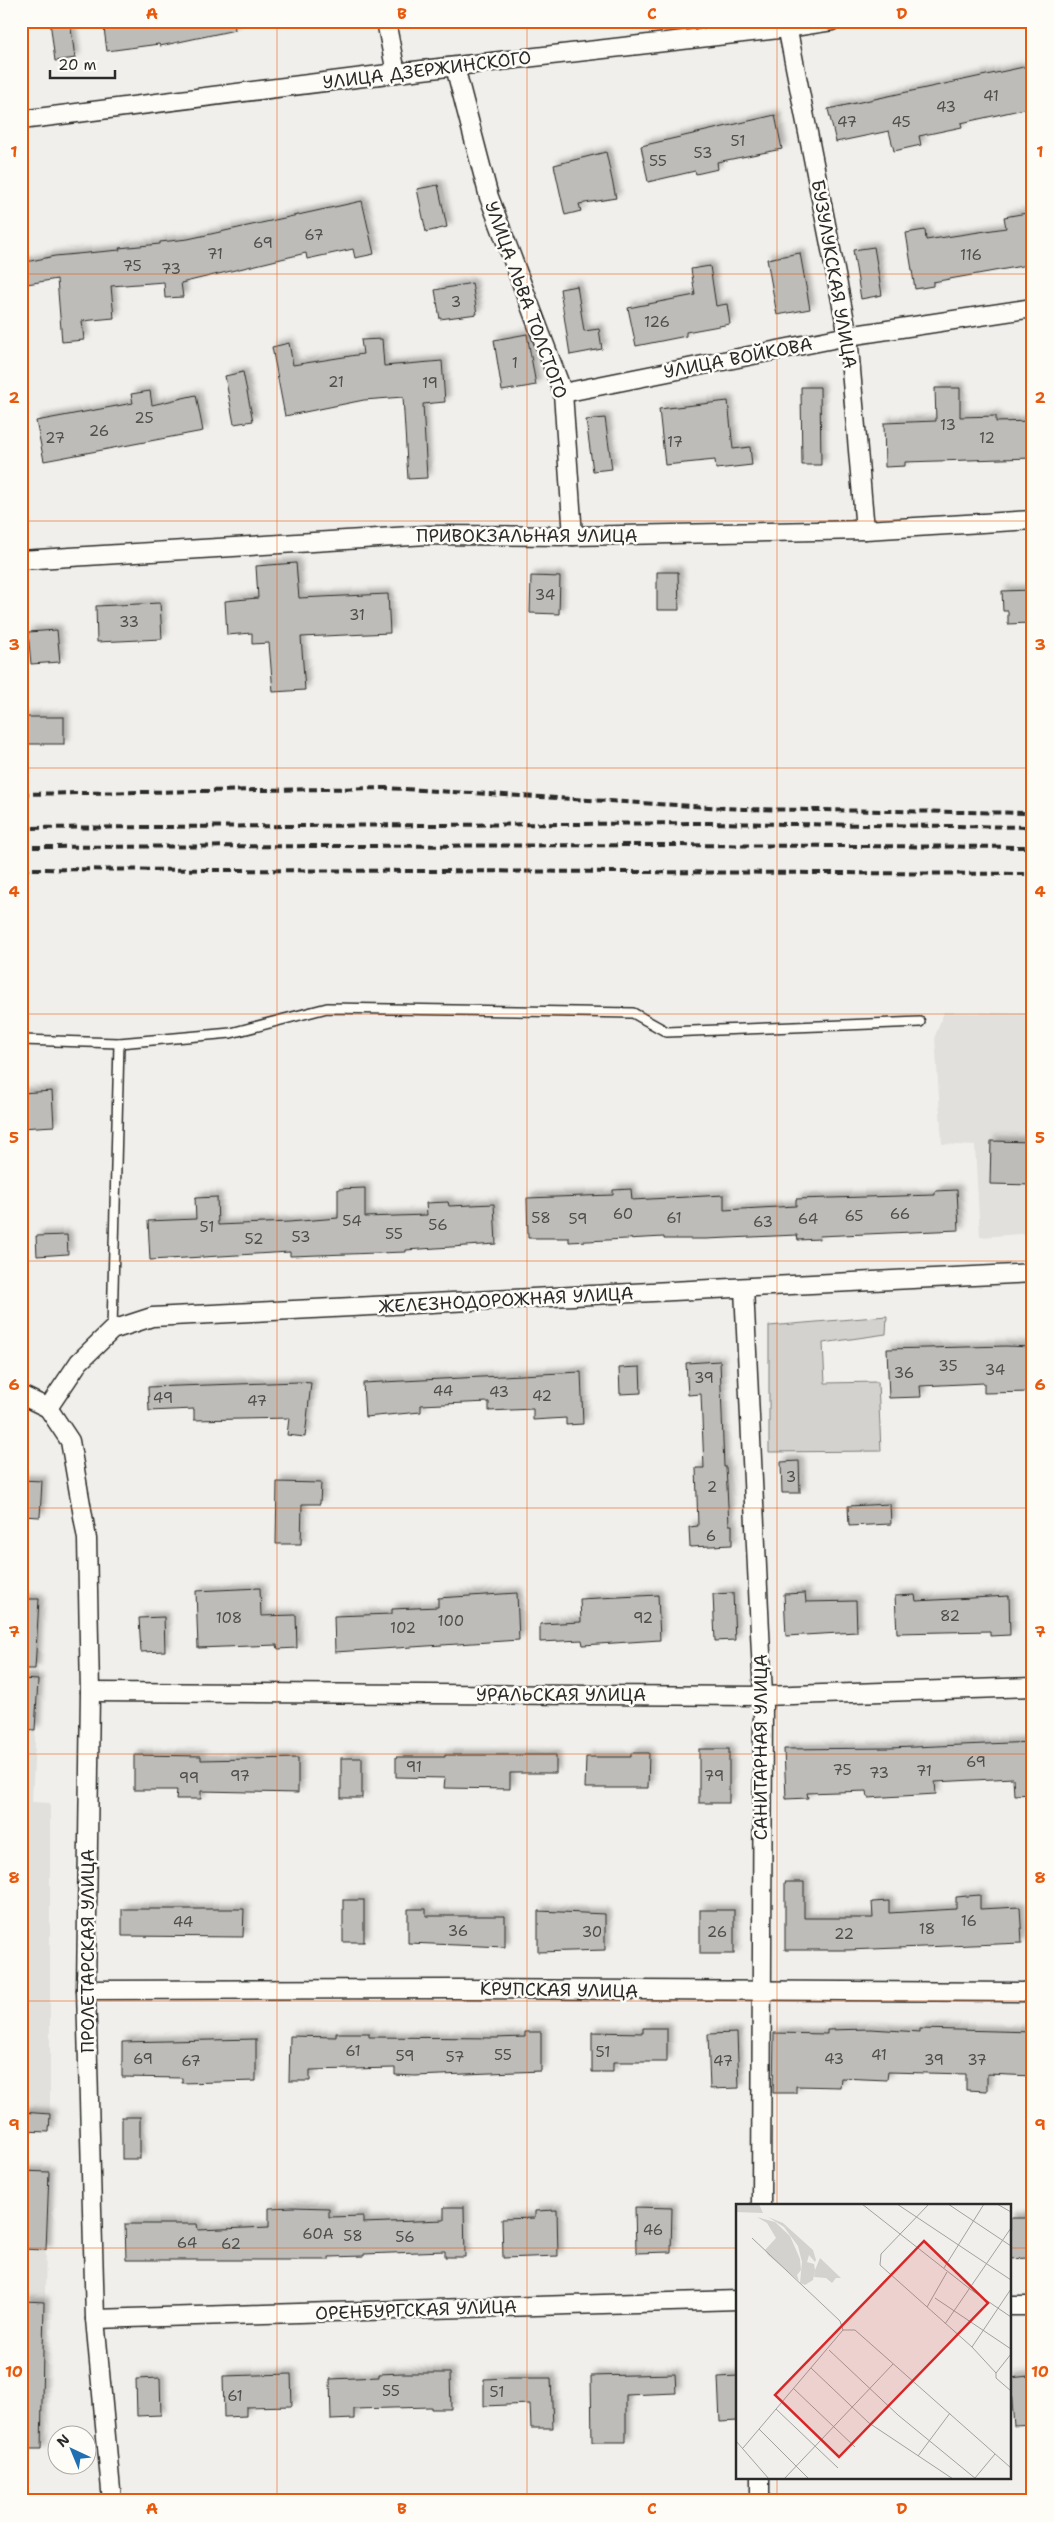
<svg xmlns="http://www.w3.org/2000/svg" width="1054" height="2522" font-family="'Shantell Sans',sans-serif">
	<defs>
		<filter id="shadow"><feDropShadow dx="4.5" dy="-4.5" stdDeviation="2.5" flood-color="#0004"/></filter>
	</defs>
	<rect width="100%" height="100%" fill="#f0efeb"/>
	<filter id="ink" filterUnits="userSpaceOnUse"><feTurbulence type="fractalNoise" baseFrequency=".02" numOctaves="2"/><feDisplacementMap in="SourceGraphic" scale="10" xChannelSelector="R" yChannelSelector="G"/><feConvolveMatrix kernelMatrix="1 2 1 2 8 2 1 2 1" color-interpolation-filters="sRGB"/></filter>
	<g filter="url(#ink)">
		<!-- built -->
		<g fill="#e1e0dc">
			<polygon points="944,1012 1033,1014 1033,1233 980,1237 975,1146 942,1144 935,1036"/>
			<polygon points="21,1599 39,1599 38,1680 32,1802 50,1803 50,2114 21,2112"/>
			<polygon points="21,2249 46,2250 41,2449 21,2449"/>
		</g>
		<!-- green -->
		<polygon fill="#d3d2cf" stroke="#7f7e7d" points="887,1316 886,1334 823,1343 825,1383 878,1382 881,1451 769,1452 769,1326"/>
		<!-- building -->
		<g fill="#bdbcb8" stroke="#2b2b2b" filter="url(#shadow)">
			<polygon points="50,21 70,21 75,58 55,61"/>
			<polygon points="103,21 234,21 235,30 160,46 159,44 107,51"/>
			<polygon points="1033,65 1033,107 961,123 962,127 919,136 921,145 894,151 889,131 836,142 828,109"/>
			<polygon points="775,115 782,149 717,162 718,169 696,174 695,171 648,182 641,146"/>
			<polygon points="606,152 616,198 579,204 581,211 565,215 554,165"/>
			<polygon points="438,185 447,227 426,232 417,189"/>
			<polygon points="362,201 374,254 355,258 353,249 307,259 306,253 181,283 183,297 165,298 164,282 111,286 114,318 82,321 84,340 62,342 57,279 21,285 21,263 55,256 120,250 119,248 160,244 160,242 188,239"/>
			<polygon points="1027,213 1033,264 933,282 933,286 915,289 906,233 925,230 926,240 1006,228 1004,217"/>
			<polygon points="874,247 882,295 861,299 853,250"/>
			<polygon points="800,253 810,309 777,315 767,259"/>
			<polygon points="710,266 716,306 727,304 730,324 686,332 686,336 636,346 628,308 695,295 691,269"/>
			<polygon points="472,283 477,314 440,319 435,290"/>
			<polygon points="577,286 584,331 599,329 602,349 570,355 560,289"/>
			<polygon points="527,334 536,385 502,391 494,340"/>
			<polygon points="382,339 384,366 442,361 445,402 423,404 427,478 408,479 403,397 364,400 285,416 272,347 289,343 293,365 363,354 361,340"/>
			<polygon points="243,372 253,421 234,424 225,376"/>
			<polygon points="801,387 820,387 821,465 802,465"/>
			<polygon points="935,388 960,388 960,417 996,416 996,422 1033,421 1033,458 905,462 905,466 885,467 884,423 936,421"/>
			<polygon points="150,391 152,405 196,395 203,431 44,461 36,421 133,403 131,394"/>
			<polygon points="728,401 733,449 750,447 752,465 716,469 715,460 665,465 659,409"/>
			<polygon points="605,418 612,469 593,471 586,420"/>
			<polygon points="296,563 299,598 388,594 390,633 301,637 305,690 273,692 269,643 252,644 252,633 227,635 225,601 258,598 256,566"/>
			<polygon points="657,572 678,572 679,610 657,610"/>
			<polygon points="531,576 560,577 559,614 530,613"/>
			<polygon points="1033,590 1033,610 1029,610 1029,623 1008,624 1008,611 1003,611 1002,591"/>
			<polygon points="160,603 162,639 97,642 96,606"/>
			<polygon points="57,630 60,662 31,664 28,632"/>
			<rect x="24" y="717" width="40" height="27"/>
			<polygon points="52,1091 54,1126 21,1128 21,1093"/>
			<polygon points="991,1141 1033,1142 1033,1185 990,1184"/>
			<polygon points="365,1188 365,1217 427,1215 426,1203 448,1202 449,1206 494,1204 496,1244 406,1250 406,1252 290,1256 290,1252 150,1260 148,1221 196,1219 195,1198 217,1197 218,1225 289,1222 338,1218 338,1189"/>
			<polygon points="631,1189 632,1200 724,1195 724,1210 796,1206 796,1199 935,1195 935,1191 957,1190 959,1230 819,1236 820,1239 798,1240 797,1235 706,1239 664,1239 664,1237 569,1242 569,1238 528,1238 527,1198 613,1195 613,1190"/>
			<polygon points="67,1235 68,1254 37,1256 36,1236"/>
			<polygon points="1006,1346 1033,1347 1033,1392 984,1393 984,1383 920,1386 921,1397 889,1398 887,1349"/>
			<polygon points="720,1361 724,1467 726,1467 729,1525 732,1525 732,1545 690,1547 689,1527 698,1526 696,1468 704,1468 701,1394 688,1395 686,1363"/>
			<polygon points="640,1367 641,1393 620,1394 619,1368"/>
			<polygon points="581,1372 583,1424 566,1425 566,1418 533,1420 533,1409 489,1411 489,1402 421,1405 421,1412 365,1417 363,1383"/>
			<polygon points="299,1382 311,1383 305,1437 287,1435 289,1418 194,1420 194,1409 149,1411 148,1387"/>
			<polygon points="799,1461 800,1493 782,1493 781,1462"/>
			<polygon points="21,1480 42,1481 40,1517 21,1516"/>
			<polygon points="277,1482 321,1483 320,1504 302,1504 301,1544 276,1544"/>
			<polygon points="890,1504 891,1524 849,1526 848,1506"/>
			<polygon points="260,1588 261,1616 296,1615 297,1648 278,1649 277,1645 198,1648 196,1591"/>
			<polygon points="517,1593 519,1640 335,1652 334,1616 392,1614 392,1609 438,1607 438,1598"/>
			<polygon points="733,1593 735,1640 715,1641 713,1594"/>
			<polygon points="805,1593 806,1602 856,1601 857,1632 786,1636 784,1594"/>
			<polygon points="658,1595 660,1640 583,1645 582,1640 540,1642 540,1624 581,1622 580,1599"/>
			<polygon points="915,1595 916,1601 1009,1596 1010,1635 990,1636 990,1631 897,1633 895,1596"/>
			<polygon points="21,1599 39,1599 35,1669 21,1669"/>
			<polygon points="164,1617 165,1651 141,1652 139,1618"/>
			<polygon points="21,1679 38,1680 35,1730 21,1729"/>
			<polygon points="1033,1742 1033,1794 1014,1795 1013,1778 935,1782 936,1794 868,1798 867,1791 807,1793 808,1798 786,1799 784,1749 890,1748"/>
			<rect x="699" y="1749" width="30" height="54"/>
			<polygon points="631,1753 649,1753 648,1788 585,1788 586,1757 631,1757"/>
			<polygon points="134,1755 201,1756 201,1760 298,1758 298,1793 201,1791 201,1799 176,1799 177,1790 134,1790"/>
			<polygon points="445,1755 556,1755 556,1773 510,1773 510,1789 444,1788 445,1778 396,1777 396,1757 445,1757"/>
			<rect x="341" y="1758" width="21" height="40"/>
			<polygon points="785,1882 804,1882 804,1918 873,1918 872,1902 889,1901 889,1913 956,1909 956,1897 980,1895 980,1909 1020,1907 1022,1943 848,1950 785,1950"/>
			<rect x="343" y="1900" width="21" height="42"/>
			<polygon points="122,1909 244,1909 243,1937 122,1936"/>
			<polygon points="408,1909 426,1909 426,1916 505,1916 505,1947 408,1943"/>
			<rect x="700" y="1910" width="34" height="44"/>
			<polygon points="538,1911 605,1914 605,1950 538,1952"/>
			<polygon points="643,2028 667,2028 667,2062 613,2062 613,2072 592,2072 592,2032 643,2033"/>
			<polygon points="870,2029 920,2032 920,2029 1033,2032 1033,2076 987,2074 987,2091 966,2090 966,2074 888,2072 887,2080 841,2078 840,2087 796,2086 796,2093 773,2093 774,2033 827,2034 827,2030"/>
			<polygon points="525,2032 541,2032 541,2071 415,2076 395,2075 395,2068 310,2070 310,2081 289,2081 290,2036 336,2037 336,2033 369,2033 369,2037 495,2038 525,2037"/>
			<polygon points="737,2033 739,2088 710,2089 708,2034"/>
			<polygon points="256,2039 256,2081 182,2083 182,2078 122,2077 122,2042"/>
			<polygon points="21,2112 50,2114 49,2132 21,2131"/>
			<rect x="122" y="2117" width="18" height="42"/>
			<polygon points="21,2171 49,2172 46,2250 21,2249"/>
			<polygon points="293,2207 329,2208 329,2217 363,2216 363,2223 444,2220 444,2207 464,2207 465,2257 445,2257 445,2251 364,2254 364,2256 329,2257 329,2260 126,2260 125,2224 197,2224 198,2230 269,2227 269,2208"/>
			<polygon points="635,2207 672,2208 671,2252 636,2253"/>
			<polygon points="557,2210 558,2256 503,2258 502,2219 535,2218 535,2211"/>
			<polygon points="1010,2218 1029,2218 1029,2258 1010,2259"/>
			<polygon points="25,2301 44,2302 41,2449 21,2449 21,2342 24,2342"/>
			<polygon points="402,2373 450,2373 451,2409 431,2409 431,2407 354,2409 354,2419 331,2420 330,2379 379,2377 379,2374"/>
			<polygon points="291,2374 292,2406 246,2407 246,2416 224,2417 223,2376"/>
			<polygon points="675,2374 676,2393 626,2395 626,2442 592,2442 591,2376"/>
			<polygon points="738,2376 738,2421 720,2422 718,2377"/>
			<polygon points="1029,2376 1033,2425 1014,2426 1010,2378"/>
			<polygon points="160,2378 161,2415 137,2416 136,2379"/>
			<polygon points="509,2378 551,2378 553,2428 531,2428 530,2404 484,2406 484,2379"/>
		</g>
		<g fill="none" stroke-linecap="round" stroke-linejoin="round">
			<!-- service casing -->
			<g stroke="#2b2b2b" stroke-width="12">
				<g id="service">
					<polyline points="21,1040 119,1043 231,1033 327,1008 633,1013 667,1032 920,1022"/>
					<polyline points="112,1330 119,1043"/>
				</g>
			</g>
			<!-- minor casing -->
			<g stroke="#2b2b2b" stroke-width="21">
				<g id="minor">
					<polyline points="386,21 396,73"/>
					<polyline points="786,21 848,336 865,530"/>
					<polyline points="455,67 489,197 563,393 573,536"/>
					<polyline points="21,120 396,73 787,28 832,21"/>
					<polyline points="563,393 848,336 1033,308"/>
					<polyline points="21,560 427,535 573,536 865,530 1033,520"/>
					<polyline points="744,1288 763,1696 761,2206"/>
					<polyline points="21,1395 48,1408"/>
					<polyline points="48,1408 70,1441 87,1539 90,1692 86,1990 95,2319 112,2501"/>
					<polyline points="48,1408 79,1362 112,1330 152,1317 1033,1273"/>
					<polyline points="90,1692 763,1696 1033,1687"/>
					<polyline points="86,1990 457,1989 1023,1992 1033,1990"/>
					<polyline points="1010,2306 1033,2306"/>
					<polyline points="95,2319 738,2300"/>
					<polyline points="760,2501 760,2478"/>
				</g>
			</g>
			<!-- service -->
			<use href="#service" stroke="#fdfcf7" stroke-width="9"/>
			<!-- minor -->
			<use href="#minor" stroke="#fdfcf7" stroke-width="18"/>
			<!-- rail -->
			<g stroke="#2b2b2b" stroke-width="4" stroke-dasharray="8 4" stroke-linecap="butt">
				<polyline points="21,794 386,788 743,809 1033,813"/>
				<polyline points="21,828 706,823 1033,827"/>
				<polyline points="21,847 659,845 1033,847"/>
				<polyline points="21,869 1033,874"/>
			</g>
		</g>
	</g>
	<!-- grid -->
	<path fill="none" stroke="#e8590c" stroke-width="1" stroke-opacity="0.55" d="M277 21V2501M527 21V2501M777 21V2206M21 274H1033M21 521H1033M21 768H1033M21 1014H1033M21 1261H1033M21 1508H1033M21 1754H1033M21 2001H1033M21 2248H738M1010 2248H1033M777 2478V2501"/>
	<g text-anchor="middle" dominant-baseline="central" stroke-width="5" stroke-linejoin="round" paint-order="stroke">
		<!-- number labels -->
		<g font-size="15" fill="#504f4e">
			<text x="991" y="96">41</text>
			<text x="946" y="107">43</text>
			<text x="847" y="122">47</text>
			<text x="901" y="122">45</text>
			<text x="738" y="141">51</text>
			<text x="703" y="153">53</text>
			<text x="658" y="161">55</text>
			<text x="314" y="235">67</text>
			<text x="263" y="243">69</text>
			<text x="215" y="254">71</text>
			<text x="971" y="255">116</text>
			<text x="132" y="266">75</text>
			<text x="171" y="269">73</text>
			<text x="456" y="302">3</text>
			<text x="657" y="322">126</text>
			<text x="515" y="363">1</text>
			<text x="336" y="382">21</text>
			<text x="430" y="383">19</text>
			<text x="144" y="418">25</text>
			<text x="948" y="425">13</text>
			<text x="99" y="431">26</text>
			<text x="55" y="438">27</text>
			<text x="987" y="438">12</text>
			<text x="675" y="442">17</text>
			<text x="545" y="595">34</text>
			<text x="357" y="615">31</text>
			<text x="129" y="622">33</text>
			<text x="623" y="1214">60</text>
			<text x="900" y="1214">66</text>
			<text x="854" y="1216">65</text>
			<text x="541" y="1218">58</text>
			<text x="674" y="1218">61</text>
			<text x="578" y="1219">59</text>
			<text x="808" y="1219">64</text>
			<text x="352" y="1221">54</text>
			<text x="763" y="1222">63</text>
			<text x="438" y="1225">56</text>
			<text x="207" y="1227">51</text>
			<text x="394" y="1234">55</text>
			<text x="301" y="1237">53</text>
			<text x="254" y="1239">52</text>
			<text x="948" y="1366">35</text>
			<text x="995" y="1370">34</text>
			<text x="904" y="1373">36</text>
			<text x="704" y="1378">39</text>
			<text x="443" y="1391">44</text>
			<text x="499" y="1392">43</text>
			<text x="542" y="1396">42</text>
			<text x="163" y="1398">49</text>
			<text x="257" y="1401">47</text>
			<text x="791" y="1477">3</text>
			<text x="712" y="1487">2</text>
			<text x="711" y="1536">6</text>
			<text x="950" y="1616">82</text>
			<text x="229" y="1618">108</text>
			<text x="643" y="1618">92</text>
			<text x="451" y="1621">100</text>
			<text x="403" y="1628">102</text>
			<text x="976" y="1762">69</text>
			<text x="414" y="1767">91</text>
			<text x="842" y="1770">75</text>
			<text x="924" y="1771">71</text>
			<text x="879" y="1773">73</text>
			<text x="240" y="1776">97</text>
			<text x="714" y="1776">79</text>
			<text x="189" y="1778">99</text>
			<text x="969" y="1921">16</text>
			<text x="183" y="1922">44</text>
			<text x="927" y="1929">18</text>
			<text x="458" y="1931">36</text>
			<text x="592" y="1932">30</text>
			<text x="717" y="1932">26</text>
			<text x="844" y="1934">22</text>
			<text x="353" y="2051">61</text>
			<text x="603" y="2052">51</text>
			<text x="503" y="2055">55</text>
			<text x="879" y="2055">41</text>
			<text x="405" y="2056">59</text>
			<text x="455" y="2057">57</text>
			<text x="143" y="2059">69</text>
			<text x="834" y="2059">43</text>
			<text x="934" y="2060">39</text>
			<text x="977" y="2060">37</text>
			<text x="191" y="2061">67</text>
			<text x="723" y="2061">47</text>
			<text x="653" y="2230">46</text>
			<text x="318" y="2234">60А</text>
			<text x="353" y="2236">58</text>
			<text x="405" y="2237">56</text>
			<text x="187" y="2243">64</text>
			<text x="231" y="2244">62</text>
			<text x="391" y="2391">55</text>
			<text x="497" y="2392">51</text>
			<text x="235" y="2396">61</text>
		</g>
		<!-- street labels -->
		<g font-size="18" fill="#2b2b2b" stroke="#fdfcf7">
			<text transform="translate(427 70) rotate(-7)">УЛИЦА ДЗЕРЖИНСКОГО</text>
			<text transform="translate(834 274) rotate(80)">БУЗУЛУКСКАЯ УЛИЦА</text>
			<text transform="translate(526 300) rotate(70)">УЛИЦА ЛЬВА ТОЛСТОГО</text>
			<text transform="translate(738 358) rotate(-11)">УЛИЦА ВОЙКОВА</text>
			<text x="527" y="536">ПРИВОКЗАЛЬНАЯ УЛИЦА</text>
			<text transform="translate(506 1300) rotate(-3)">ЖЕЛЕЗНОДОРОЖНАЯ УЛИЦА</text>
			<text x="561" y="1695">УРАЛЬСКАЯ УЛИЦА</text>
			<text transform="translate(761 1747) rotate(-90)">САНИТАРНАЯ УЛИЦА</text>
			<text transform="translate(88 1951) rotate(-90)">ПРОЛЕТАРСКАЯ УЛИЦА</text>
			<text transform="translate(559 1990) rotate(1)">КРУПСКАЯ УЛИЦА</text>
			<text transform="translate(416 2310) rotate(-2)">ОРЕНБУРГСКАЯ УЛИЦА</text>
		</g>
	</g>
	<!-- overview -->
	<g transform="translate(736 2204)">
		<rect width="275" height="275" fill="#f0efeb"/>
		<path d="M0 0H23L27 9 0 8ZM21 13 39 18 54 32 64 55 65 66 61 71 63 77 32 51 29 46 40 34 31 19ZM32 13 47 19 77 46 80 56 79 58 73 51 71 58 78 60 79 66 84 54 105 74H100L96 79 90 74 78 73 79 66 77 76 69 81 64 79 66 58 62 42 48 23Z" fill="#d3d2cf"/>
		<path fill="none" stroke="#a1a19e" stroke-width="1" d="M126 0 234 85 275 113M161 0 275 76M193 0 145 50 144 61 236 143 260 169V174L275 187M212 0 275 42M261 0 275 8M16 34 104 117 107 126M208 64 248 0M199 94 275 145M191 103 211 68M209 120 275 24M107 126H119L275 264M236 143 275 85M93 146 162 211 240 275M75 164 133 219 217 275M260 169 275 150M57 184 119 243M40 205 102 264M23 225 73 275M0 237 33 275M7 244 107 126M182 252 214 209M239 274 259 250M48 275 157 160"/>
		<path fill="#d62828" fill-opacity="0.15" stroke="#d62828" stroke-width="2.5" d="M188 37 252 99 103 253 39 191Z"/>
		<rect width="275" height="275" fill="none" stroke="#2b2b2b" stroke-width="2.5"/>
	</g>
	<!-- margin -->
	<rect width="1054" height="2522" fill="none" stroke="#fdfcf7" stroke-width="55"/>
	<!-- north arrow -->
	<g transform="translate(72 2450) rotate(316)"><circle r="24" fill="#fdfcf7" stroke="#a9a8a5"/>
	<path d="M0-4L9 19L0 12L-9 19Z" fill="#1f6fb2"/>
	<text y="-8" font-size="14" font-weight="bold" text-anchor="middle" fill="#2b2b2b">N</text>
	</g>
	<!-- scale -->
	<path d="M50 70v8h65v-8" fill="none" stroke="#2b2b2b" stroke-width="2.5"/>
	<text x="58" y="70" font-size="15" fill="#2b2b2b" stroke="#fdfcf7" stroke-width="4" paint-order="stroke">20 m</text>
	<rect x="28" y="28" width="998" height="2466" fill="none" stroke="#e8590c" stroke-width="2"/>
	<g font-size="16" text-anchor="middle" font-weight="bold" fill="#e8590c">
		<text x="152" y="19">A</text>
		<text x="402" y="19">B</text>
		<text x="652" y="19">C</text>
		<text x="902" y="19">D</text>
		<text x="14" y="157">1</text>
		<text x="1040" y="157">1</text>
		<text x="14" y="403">2</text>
		<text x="1040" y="403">2</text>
		<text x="14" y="650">3</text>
		<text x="1040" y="650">3</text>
		<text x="14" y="897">4</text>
		<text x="1040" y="897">4</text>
		<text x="14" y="1143">5</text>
		<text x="1040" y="1143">5</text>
		<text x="14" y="1390">6</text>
		<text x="1040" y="1390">6</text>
		<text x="14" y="1637">7</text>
		<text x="1040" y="1637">7</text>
		<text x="14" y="1883">8</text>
		<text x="1040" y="1883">8</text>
		<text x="14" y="2130">9</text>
		<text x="1040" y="2130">9</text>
		<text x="14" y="2377">10</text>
		<text x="1040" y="2377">10</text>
		<text x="152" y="2514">A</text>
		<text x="402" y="2514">B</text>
		<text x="652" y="2514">C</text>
		<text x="902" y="2514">D</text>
	</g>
</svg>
